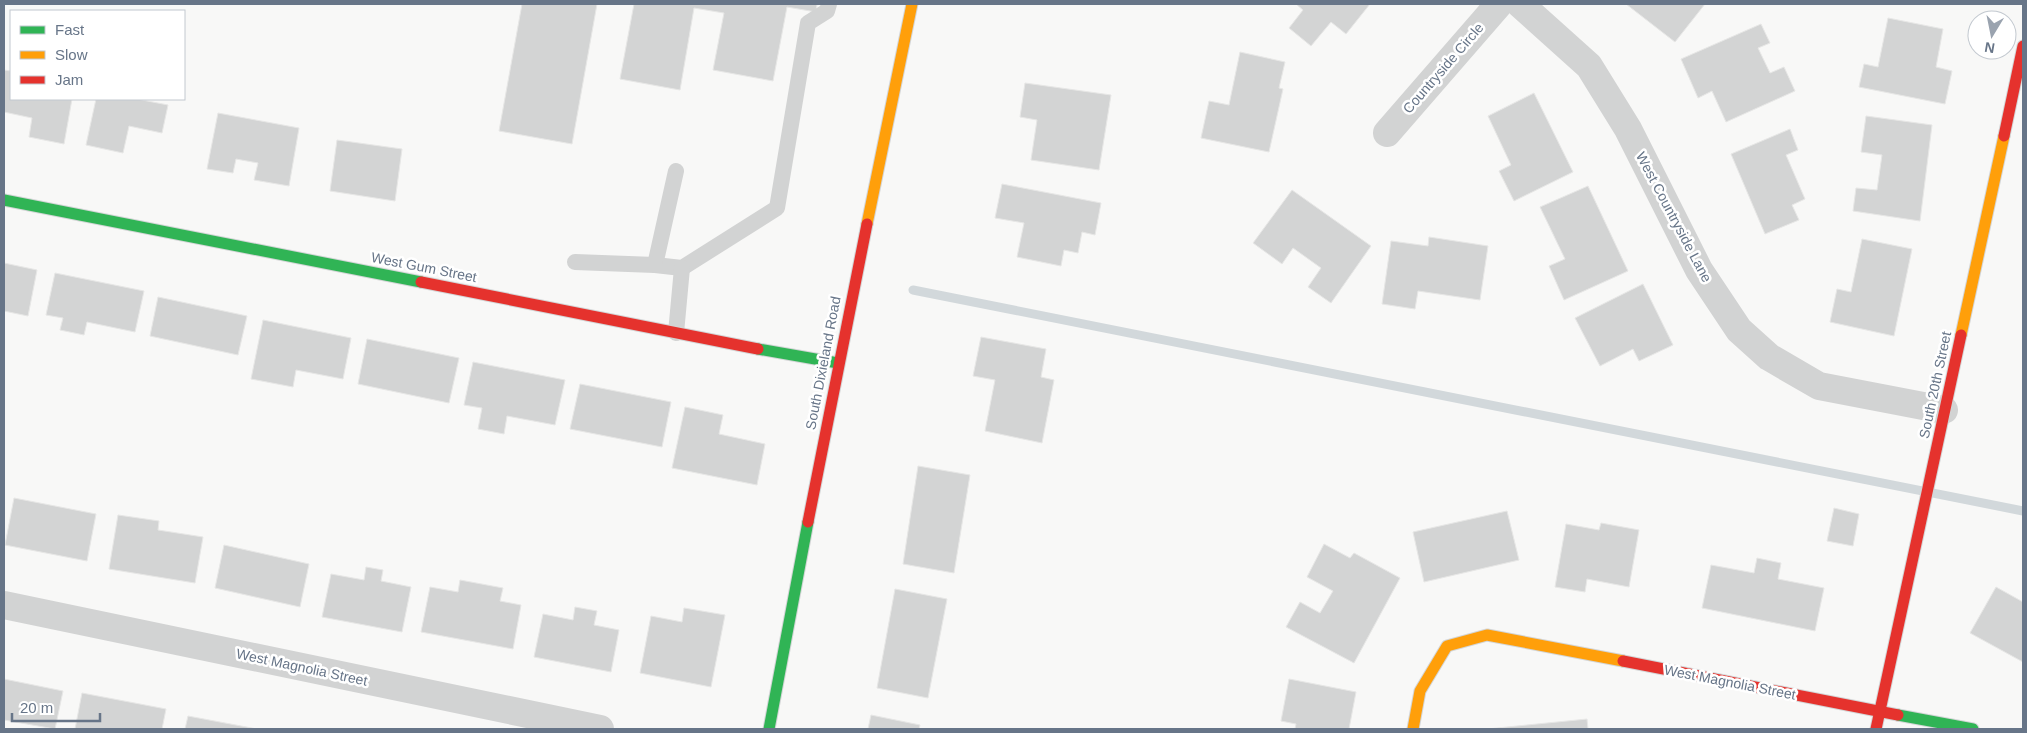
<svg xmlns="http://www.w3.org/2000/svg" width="2027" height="733" font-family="Arial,sans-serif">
	<rect width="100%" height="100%" fill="#f8f8f7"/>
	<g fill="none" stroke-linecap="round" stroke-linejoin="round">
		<!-- stream -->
		<polyline stroke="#d2d8db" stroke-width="9" points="913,290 2023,511"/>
	</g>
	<!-- building -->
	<g fill="#d3d4d4" stroke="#e7e7e6">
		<polygon points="522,4 597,4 572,144 499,131"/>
		<polygon points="634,4 817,4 816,12 787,7 773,81 713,70 724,13 694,8 680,90 620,79"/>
		<polygon points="1296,4 1370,4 1346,34 1331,22 1311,46 1289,28 1303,10"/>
		<polygon points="1626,4 1705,4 1675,42"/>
		<polygon points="1888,18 1943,29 1936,67 1952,71 1945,104 1859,87 1864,64 1878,67"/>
		<polygon points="1761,24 1770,43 1758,48 1770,73 1784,67 1795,91 1726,122 1712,91 1698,98 1681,59"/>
		<polygon points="1240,52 1285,62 1279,88 1283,89 1269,152 1201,138 1209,101 1229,105"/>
		<polygon points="4,70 11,71 11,99 72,99 64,144 29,137 32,118 4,112"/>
		<polygon points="1025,83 1111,95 1099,170 1031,160 1037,120 1020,117"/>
		<polygon points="1534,93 1573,172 1514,201 1499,171 1511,165 1488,116"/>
		<polygon points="96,99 137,99 168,105 162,133 129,126 123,153 86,145"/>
		<polygon points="218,113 299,128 289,186 254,180 258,163 236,159 233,173 207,169"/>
		<polygon points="1866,116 1932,125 1920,221 1853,211 1856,188 1877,190 1882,155 1861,152"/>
		<polygon points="1790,129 1798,150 1786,155 1805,199 1792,205 1799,220 1765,234 1731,154"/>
		<polygon points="337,140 402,149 395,201 330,191"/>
		<polygon points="1002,184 1101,203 1095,235 1082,232 1078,253 1064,250 1061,266 1017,257 1024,223 995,218"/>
		<polygon points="1588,186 1628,271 1564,300 1549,266 1565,259 1540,207"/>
		<polygon points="1292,190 1371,246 1331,303 1308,287 1321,268 1293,248 1282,264 1253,243"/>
		<polygon points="1429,237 1488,246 1480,300 1418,291 1415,309 1382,304 1391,241 1428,246"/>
		<polygon points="1862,239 1912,249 1894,336 1830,322 1837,289 1851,292"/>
		<polygon points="4,263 37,270 28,316 4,311"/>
		<polygon points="55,273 144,291 135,332 87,322 84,335 60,330 63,318 46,315"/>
		<polygon points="1643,284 1673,345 1639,361 1633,349 1600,366 1575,318"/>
		<polygon points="158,297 247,316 238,355 150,336"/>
		<polygon points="263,320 351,338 343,379 296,370 293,387 251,379"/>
		<polygon points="981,337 1046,349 1041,377 1054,380 1042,443 985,431 995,380 973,376"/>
		<polygon points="367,339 459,358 449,403 358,384"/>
		<polygon points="473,362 565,380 555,425 507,416 504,434 478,429 482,408 464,405"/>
		<polygon points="580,384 671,402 662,447 570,429"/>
		<polygon points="685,407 723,415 719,434 765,444 757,485 672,468"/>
		<polygon points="918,466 970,475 954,573 903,564"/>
		<polygon points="14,498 96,514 87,561 5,545"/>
		<polygon points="1834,508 1859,514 1853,546 1827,541"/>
		<polygon points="1507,511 1519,560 1424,582 1413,532"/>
		<polygon points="118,515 159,521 158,530 203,537 195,583 109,569"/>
		<polygon points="1601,523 1639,530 1629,587 1587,579 1585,592 1555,587 1566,524 1599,530"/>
		<polygon points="1324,544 1350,558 1354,553 1400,578 1354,663 1286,627 1300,602 1320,613 1333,591 1307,577"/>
		<polygon points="224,545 309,564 300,607 215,588"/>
		<polygon points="1757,558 1781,563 1778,579 1824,588 1815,631 1702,608 1711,565 1754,573"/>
		<polygon points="366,567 383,570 381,581 411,587 402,632 322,617 331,574 364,580"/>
		<polygon points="460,580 503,588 500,601 521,605 513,649 421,632 430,587 458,592"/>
		<polygon points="1996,587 2023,602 2023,662 1970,633"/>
		<polygon points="895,589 947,599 928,698 877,688"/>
		<polygon points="575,607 597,611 594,625 619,630 611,672 534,657 543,614 573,620"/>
		<polygon points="684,608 725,615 711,687 640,673 651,616 682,622"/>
		<polygon points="4,679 63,691 55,729 4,720"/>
		<polygon points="1289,679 1356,692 1349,729 1295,729 1296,724 1281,721"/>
		<polygon points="82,693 166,709 162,729 75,729"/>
		<polygon points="871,715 920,725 919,729 868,729"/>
		<polygon points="188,716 257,729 185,729"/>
		<polygon points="1587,719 1588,729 1487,729"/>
	</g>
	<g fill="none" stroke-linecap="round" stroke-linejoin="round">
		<!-- fast casing -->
		<g stroke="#d3d5d6" stroke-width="13">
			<g id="fast">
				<polyline points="4,200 421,282"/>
				<polyline points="758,349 838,363"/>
				<polyline points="1898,715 1973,729"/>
				<polyline points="769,729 808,522"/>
			</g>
		</g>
		<!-- slow casing -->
		<g stroke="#d3d5d6" stroke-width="13">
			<g id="slow">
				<polyline points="867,224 912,4"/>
				<polyline points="1961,335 2004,136"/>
				<polyline points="1413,729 1420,691 1447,646 1487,635 1623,661"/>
			</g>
		</g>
		<!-- jam casing -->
		<g stroke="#d3d5d6" stroke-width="13">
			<g id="jam">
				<polyline points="2004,136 2023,46"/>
				<polyline points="421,282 758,349"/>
				<polyline points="808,522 867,224"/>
				<polyline points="1623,661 1898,715"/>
				<polyline points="1876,729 1961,335"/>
			</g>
		</g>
		<!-- lane -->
		<g stroke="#d2d3d3" stroke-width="16">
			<polyline points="676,171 655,265 682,268 777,208 808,23 827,11 829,4"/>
			<polyline points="575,262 655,265"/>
			<polyline points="676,333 682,268"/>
		</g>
		<!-- street -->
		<g stroke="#d2d3d3" stroke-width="28">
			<polyline points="1520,4 1589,66 1628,129 1699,270 1739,330 1769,357 1819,386 1944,410"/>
			<polyline points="1387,133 1499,4"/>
			<polyline points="4,605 600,729"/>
		</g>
		<!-- fast -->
		<use href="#fast" stroke="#30b455" stroke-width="11"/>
		<!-- slow -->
		<use href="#slow" stroke="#ff9f0a" stroke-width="11"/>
		<!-- jam -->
		<use href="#jam" stroke="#e5322d" stroke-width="11"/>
	</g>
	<g text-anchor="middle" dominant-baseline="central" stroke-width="5" stroke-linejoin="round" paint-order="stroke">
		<!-- street labels -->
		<g font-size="14" fill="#677588" stroke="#fff">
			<text transform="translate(1443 68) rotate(-49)">Countryside Circle</text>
			<text transform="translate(1674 217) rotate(62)">West Countryside Lane</text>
			<text transform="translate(424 267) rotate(11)">West Gum Street</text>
			<text transform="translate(823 363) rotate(-79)">South Dixieland Road</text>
			<text transform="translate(1935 385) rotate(-78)">South 20th Street</text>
			<text transform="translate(302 667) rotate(12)">West Magnolia Street</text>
			<text transform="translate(1730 682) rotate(11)">West Magnolia Street</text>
		</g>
	</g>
	<!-- border -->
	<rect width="2027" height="733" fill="none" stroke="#677588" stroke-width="10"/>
	<!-- legend -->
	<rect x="10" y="10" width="175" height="90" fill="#ffffff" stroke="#c2c8cf"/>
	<rect x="20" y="26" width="25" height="8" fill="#30b455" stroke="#c2c8cf"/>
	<text x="55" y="35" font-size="15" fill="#677588">Fast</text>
	<rect x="20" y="51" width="25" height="8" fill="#ff9f0a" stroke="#c2c8cf"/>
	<text x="55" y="60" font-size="15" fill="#677588">Slow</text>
	<rect x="20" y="76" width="25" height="8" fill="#e5322d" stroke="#c2c8cf"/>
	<text x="55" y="85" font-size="15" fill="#677588">Jam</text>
	<!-- north arrow -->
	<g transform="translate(1992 35) rotate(190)"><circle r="24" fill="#ffffff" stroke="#c2c8cf"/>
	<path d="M0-4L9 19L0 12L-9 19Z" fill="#9aa3af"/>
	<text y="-8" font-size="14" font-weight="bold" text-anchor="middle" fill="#677588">N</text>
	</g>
	<!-- scale -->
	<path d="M12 713v8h88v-8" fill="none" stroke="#677588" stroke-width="2.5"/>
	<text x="20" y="713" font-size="15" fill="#677588" stroke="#ffffff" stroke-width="4" paint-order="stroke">20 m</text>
</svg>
